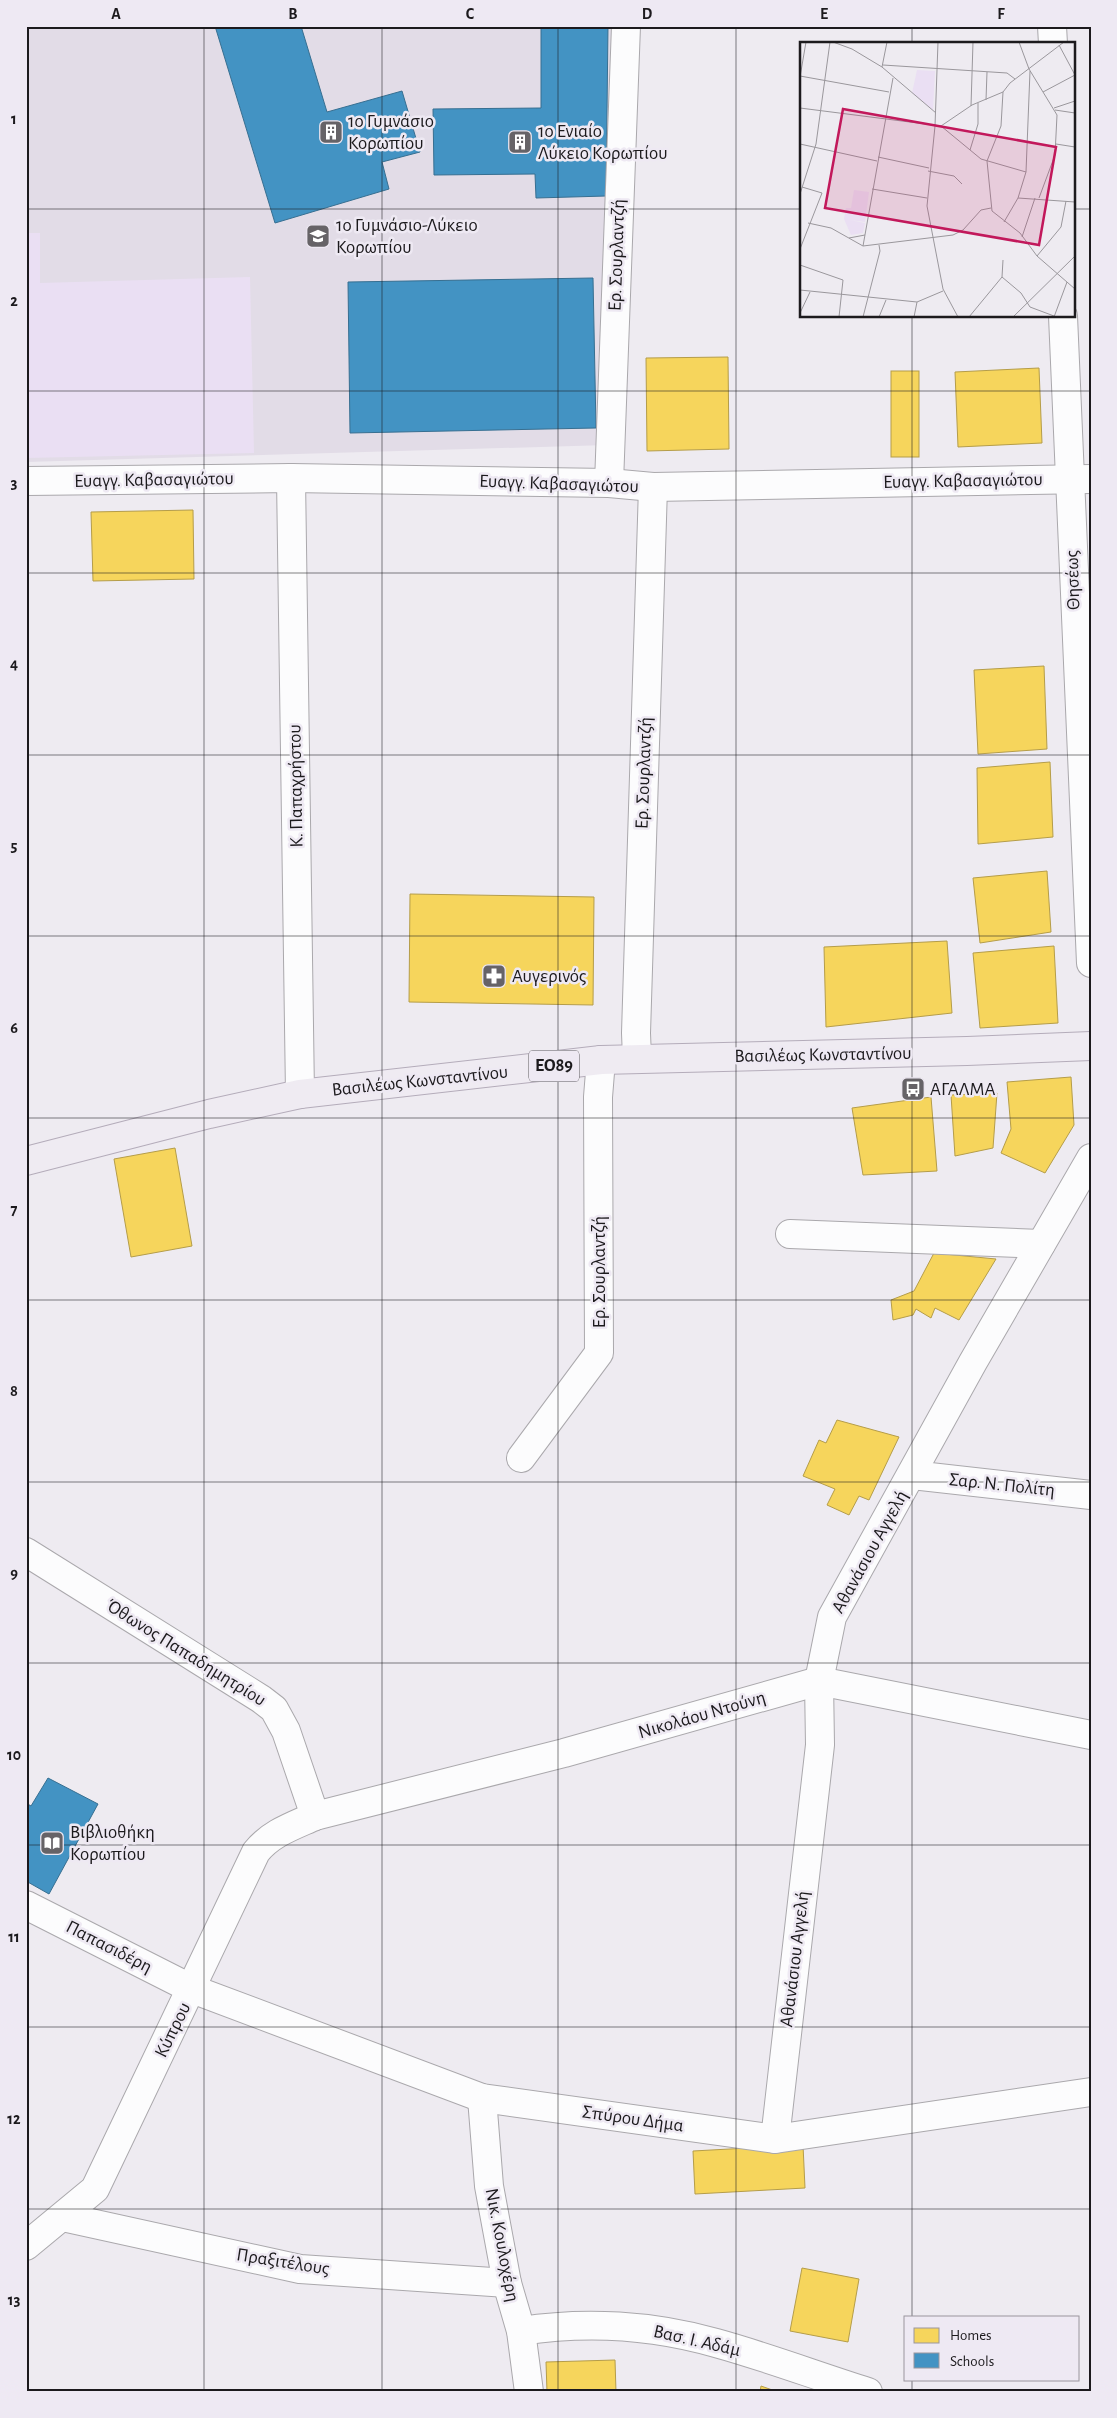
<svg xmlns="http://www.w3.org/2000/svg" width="1117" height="2418" font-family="'Alegreya Sans',sans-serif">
	<rect width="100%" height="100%" fill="#eeebf1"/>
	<!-- built -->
	<polygon fill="#e2dce7" points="26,26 614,26 607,445 26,462"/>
	<!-- green -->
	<polygon fill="#eadff3" points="26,233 40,233 40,283 250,277 254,453 26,458"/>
	<!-- homes -->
	<g fill="#f6d55c" stroke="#b59d49">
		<polygon points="728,357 729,449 647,451 646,358"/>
		<polygon points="1039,368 1042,443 958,447 955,372"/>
		<rect x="891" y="371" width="28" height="86"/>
		<polygon points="193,510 194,579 93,581 91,512"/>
		<polygon points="1044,666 1047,749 978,754 974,670"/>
		<polygon points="1050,762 1053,837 978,844 977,768"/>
		<polygon points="1047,871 1051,932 980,943 973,878"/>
		<polygon points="410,894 594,897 593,1005 409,1002"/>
		<polygon points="947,941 952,1013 826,1027 824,947"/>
		<polygon points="1054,946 1058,1023 980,1028 973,953"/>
		<polygon points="1071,1077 1074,1125 1045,1173 1001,1153 1011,1129 1007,1082"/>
		<polygon points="997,1093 993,1148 955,1156 951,1095"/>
		<polygon points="931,1097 937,1171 863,1175 852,1108"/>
		<polygon points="175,1148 192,1246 131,1257 114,1159"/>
		<polygon points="934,1253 996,1259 959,1320 935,1308 931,1318 916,1309 913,1315 893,1320 891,1300 914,1291"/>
		<polygon points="837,1420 899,1437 869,1500 859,1496 849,1515 827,1505 835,1489 803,1476 819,1440 826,1443"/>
		<polygon points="803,2145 805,2188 695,2194 693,2151"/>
		<polygon points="802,2268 859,2279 848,2342 790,2331"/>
		<polygon points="615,2360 616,2392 547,2392 546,2362"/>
		<polygon points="761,2386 778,2392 760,2392"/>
	</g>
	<!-- schools -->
	<g fill="#4393c3" stroke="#376f91">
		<polygon points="215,26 301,26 327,112 402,91 420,152 382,162 389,189 275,223"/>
		<polygon points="541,26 608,26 606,196 536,198 535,174 434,175 433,109 541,108"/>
		<polygon points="593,278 596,428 350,433 348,282"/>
		<polygon points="48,1778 98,1804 49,1894 26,1881 26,1803 31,1806"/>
	</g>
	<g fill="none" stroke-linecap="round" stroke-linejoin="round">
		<!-- minor casing -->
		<g stroke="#aaa8ac" stroke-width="30">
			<g id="minor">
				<polyline points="1052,26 1053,44"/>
				<polyline points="1063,316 1091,963"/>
				<polyline points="291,478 300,1094"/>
				<polyline points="26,481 291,478 609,483 653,487 1091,479"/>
				<polyline points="609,483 626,26"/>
				<polyline points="637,1058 636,1033 653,487"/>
				<polyline points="790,1234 1041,1244"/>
				<polyline points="521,1458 599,1353 598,1097 601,1060"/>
				<polyline points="912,1475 1091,1495"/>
				<polyline points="26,1552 261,1699 274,1709 286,1731 315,1816"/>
				<polyline points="26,1905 192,1989 482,2098 775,2139 1091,2092"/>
				<polyline points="482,2098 489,2186 507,2283 521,2331 529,2392"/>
				<polyline points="775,2139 820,1745 819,1681 832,1617 973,1362 1091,1158"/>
				<polyline points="63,2217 300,2269 507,2283"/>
				<path d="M26 2246 95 2189 256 1852C271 1833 293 1826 315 1816L564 1753 819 1681 1091 1735"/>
				<path d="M521 2331C585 2321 653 2325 716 2343 767 2357 817 2376 868 2392"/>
			</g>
		</g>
		<!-- major casing -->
		<g stroke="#b4acba" stroke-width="30">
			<polyline id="major" points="26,1161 209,1114 300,1094 601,1060 967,1051 1091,1046"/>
		</g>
		<!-- minor -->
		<use href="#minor" stroke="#fcfcfd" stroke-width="28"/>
		<!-- major -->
		<use href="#major" stroke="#efebf2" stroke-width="28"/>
	</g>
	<!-- grid -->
	<path fill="none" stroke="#1c1a1d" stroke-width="1" stroke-opacity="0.55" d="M204 26V2392M382 26V2392M558 26V2392M736 26V2392M912 26V44M26 209H801M1073 209H1091M912 316V2317M26 391H1091M26 573H1091M26 755H1091M26 936H1091M26 1118H1091M26 1300H1091M26 1482H1091M26 1663H1091M26 1845H1091M26 2027H1091M26 2209H1091M912 2379V2392"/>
	<!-- icons -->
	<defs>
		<g id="building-square" transform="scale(1.25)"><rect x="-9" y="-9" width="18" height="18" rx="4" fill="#666367" stroke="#eee9f3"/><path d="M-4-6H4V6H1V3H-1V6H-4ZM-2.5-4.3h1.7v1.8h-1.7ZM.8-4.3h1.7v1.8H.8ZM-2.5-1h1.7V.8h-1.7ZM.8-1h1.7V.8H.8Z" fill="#fff"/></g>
		<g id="school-square" transform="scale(1.25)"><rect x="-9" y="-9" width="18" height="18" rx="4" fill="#666367" stroke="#eee9f3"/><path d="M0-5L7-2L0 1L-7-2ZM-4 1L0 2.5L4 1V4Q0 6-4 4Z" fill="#fff"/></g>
		<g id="pharmacy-square" transform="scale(1.25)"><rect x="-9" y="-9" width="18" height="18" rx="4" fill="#666367" stroke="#eee9f3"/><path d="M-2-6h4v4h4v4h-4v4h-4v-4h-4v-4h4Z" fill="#fff"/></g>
		<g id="bus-square" transform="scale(1.25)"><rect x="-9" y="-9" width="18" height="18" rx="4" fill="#666367" stroke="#eee9f3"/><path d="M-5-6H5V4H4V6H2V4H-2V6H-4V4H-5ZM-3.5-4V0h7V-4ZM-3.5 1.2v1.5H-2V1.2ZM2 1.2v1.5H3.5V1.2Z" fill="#fff"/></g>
		<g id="library-square" transform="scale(1.25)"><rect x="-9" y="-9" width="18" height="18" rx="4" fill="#666367" stroke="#eee9f3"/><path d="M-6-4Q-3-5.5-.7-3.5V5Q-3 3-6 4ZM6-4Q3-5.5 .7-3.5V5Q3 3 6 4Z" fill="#fff"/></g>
	</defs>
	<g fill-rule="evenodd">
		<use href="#building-square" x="331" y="132"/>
		<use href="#building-square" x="520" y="142"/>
		<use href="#school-square" x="318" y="236"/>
		<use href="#pharmacy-square" x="494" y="976"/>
		<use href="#bus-square" x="913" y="1089"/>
		<use href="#library-square" x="52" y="1843"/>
	</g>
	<g text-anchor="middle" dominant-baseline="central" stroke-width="5" stroke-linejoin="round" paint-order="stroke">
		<!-- shield labels -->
		<rect fill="#eee9f3" stroke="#5b585d" stroke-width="1" x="529" y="1050.5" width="50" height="31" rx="4"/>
		<g font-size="18" font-weight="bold" fill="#1c1a1d">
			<text x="554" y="1066">ΕΟ89</text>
		</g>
		<!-- poi labels -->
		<g font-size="19" fill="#1c1a1d" stroke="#eee9f3" text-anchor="start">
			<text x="348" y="121">1ο Γυμνάσιο<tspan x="348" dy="22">Κορωπίου</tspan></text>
			<text x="538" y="131">1ο Ενιαίο<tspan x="538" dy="22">Λύκειο Κορωπίου</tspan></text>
			<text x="336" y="225">1ο Γυμνάσιο-Λύκειο<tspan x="336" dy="22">Κορωπίου</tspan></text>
			<text x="512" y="976">Αυγερινός</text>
			<text x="930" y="1089">ΑΓΑΛΜΑ</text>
			<text x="70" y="1832">Βιβλιοθήκη<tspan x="70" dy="22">Κορωπίου</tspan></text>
		</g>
		<!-- street labels -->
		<g font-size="19" fill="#1c1a1d" stroke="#eee9f3">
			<text transform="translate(617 255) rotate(-88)">Ερ. Σουρλαντζή</text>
			<text transform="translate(154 480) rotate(-1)">Ευαγγ. Καβασαγιώτου</text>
			<text transform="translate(963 481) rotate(-1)">Ευαγγ. Καβασαγιώτου</text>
			<text transform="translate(559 484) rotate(2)">Ευαγγ. Καβασαγιώτου</text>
			<text transform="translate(1073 580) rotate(-92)">Θησέως</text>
			<text transform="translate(644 773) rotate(-88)">Ερ. Σουρλαντζή</text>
			<text transform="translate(296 786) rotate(-91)">Κ. Παπαχρήστου</text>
			<text transform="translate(823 1055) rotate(-1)">Βασιλέως Κωνσταντίνου</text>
			<text transform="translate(420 1081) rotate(-6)">Βασιλέως Κωνσταντίνου</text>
			<text transform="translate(599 1272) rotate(-90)">Ερ. Σουρλαντζή</text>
			<text transform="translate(1002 1485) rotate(6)">Σαρ. Ν. Πολίτη</text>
			<text transform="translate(870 1552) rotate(-61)">Αθανάσιου Αγγελή</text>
			<text transform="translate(186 1653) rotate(32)">Όθωνος Παπαδημητρίου</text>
			<text transform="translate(702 1715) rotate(-16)">Νικολάου Ντούνη</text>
			<text transform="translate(109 1947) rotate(27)">Παπασιδέρη</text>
			<text transform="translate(795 1959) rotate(-83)">Αθανάσιου Αγγελή</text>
			<text transform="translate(173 2030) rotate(-64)">Κύπρου</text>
			<text transform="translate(633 2119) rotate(8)">Σπύρου Δήμα</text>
			<text transform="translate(502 2245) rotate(79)">Νικ. Κουλοχέρη</text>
			<text transform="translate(283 2262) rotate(9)">Πραξιτέλους</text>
			<text transform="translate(697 2341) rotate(13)">Βασ. Ι. Αδάμ</text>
		</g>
	</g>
	<!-- overview -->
	<g transform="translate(800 42)">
		<rect width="275" height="275" fill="#eeebf1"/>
		<path d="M117 28 135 29 133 68 112 51ZM54 148 69 150 65 180 50 178 65 181 63 191 51 193 44 177 46 166H51Z" fill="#eadff3"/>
		<path fill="none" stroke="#9a979c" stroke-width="1" d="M33 0 52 7 82 25 136 71M138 0 135 84 127 164 143 247 158 275M219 0 229 27 257 73 255 113 239 156M83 23 207 31 215 37M82 25 87 0M0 34 89 50M0 35 6 0M203 50 201 84 187 119 192 169 220 191 237 214 275 247M243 50 275 33 259 3M186 58 187 30M171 64 173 0M0 66 141 84 181 117 226 130M254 66 275 59M255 68 275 71M141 84 172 63 203 50 210 41 264 0M0 102 77 119M256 102 275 105M170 108 178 82V61M78 115 129 126M128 129 154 134 162 142M72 147 127 156M0 152 16 102 30 0M218 156 275 160M204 180 218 156 226 130 230 29M8 181 31 186 63 204 153 193 163 188 181 168 191 166M222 195 235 156M49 196 65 193M63 204 93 36M0 207 22 151 2 145M237 214 261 185 266 159M0 223 43 238 39 275M202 235 221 251 230 265 254 274M0 248 117 260 143 249M0 271 10 250M63 275 80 209 79 203M79 275 86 258M114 275 117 260M169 275 202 235 203 218M213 275 275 214M254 275 267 240"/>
		<path fill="#c2185b" fill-opacity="0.15" stroke="#c2185b" stroke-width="2.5" d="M43 67 256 105 239 203 25 166Z"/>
		<rect width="275" height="275" fill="none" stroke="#1c1a1d" stroke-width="2.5"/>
	</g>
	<!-- border -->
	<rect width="1117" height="2418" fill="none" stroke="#eee9f3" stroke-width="55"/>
	<!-- legend -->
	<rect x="904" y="2316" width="175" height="65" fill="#eee9f3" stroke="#9a969d"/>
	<rect x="914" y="2328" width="25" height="15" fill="#f6d55c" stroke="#9a969d"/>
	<text x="950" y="2340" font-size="15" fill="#1c1a1d">Homes</text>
	<rect x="914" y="2353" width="25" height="15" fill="#4393c3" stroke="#9a969d"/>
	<text x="950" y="2366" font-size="15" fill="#1c1a1d">Schools</text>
	<rect x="28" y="28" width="1062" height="2362" fill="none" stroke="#1c1a1d" stroke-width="2"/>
	<g font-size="16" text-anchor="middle" font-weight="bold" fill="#1c1a1d">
		<text x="116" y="19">A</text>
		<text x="293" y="19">B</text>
		<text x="470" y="19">C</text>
		<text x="647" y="19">D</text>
		<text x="824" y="19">E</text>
		<text x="1001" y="19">F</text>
		<text x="14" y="124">1</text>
		<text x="14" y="306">2</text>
		<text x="14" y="488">3</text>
		<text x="14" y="669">4</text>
		<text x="14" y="851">5</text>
		<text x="14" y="1033">6</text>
		<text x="14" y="1215">7</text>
		<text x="14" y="1396">8</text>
		<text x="14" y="1578">9</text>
		<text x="14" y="1760">10</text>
		<text x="14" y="1942">11</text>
		<text x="14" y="2124">12</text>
		<text x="14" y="2305">13</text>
	</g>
</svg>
